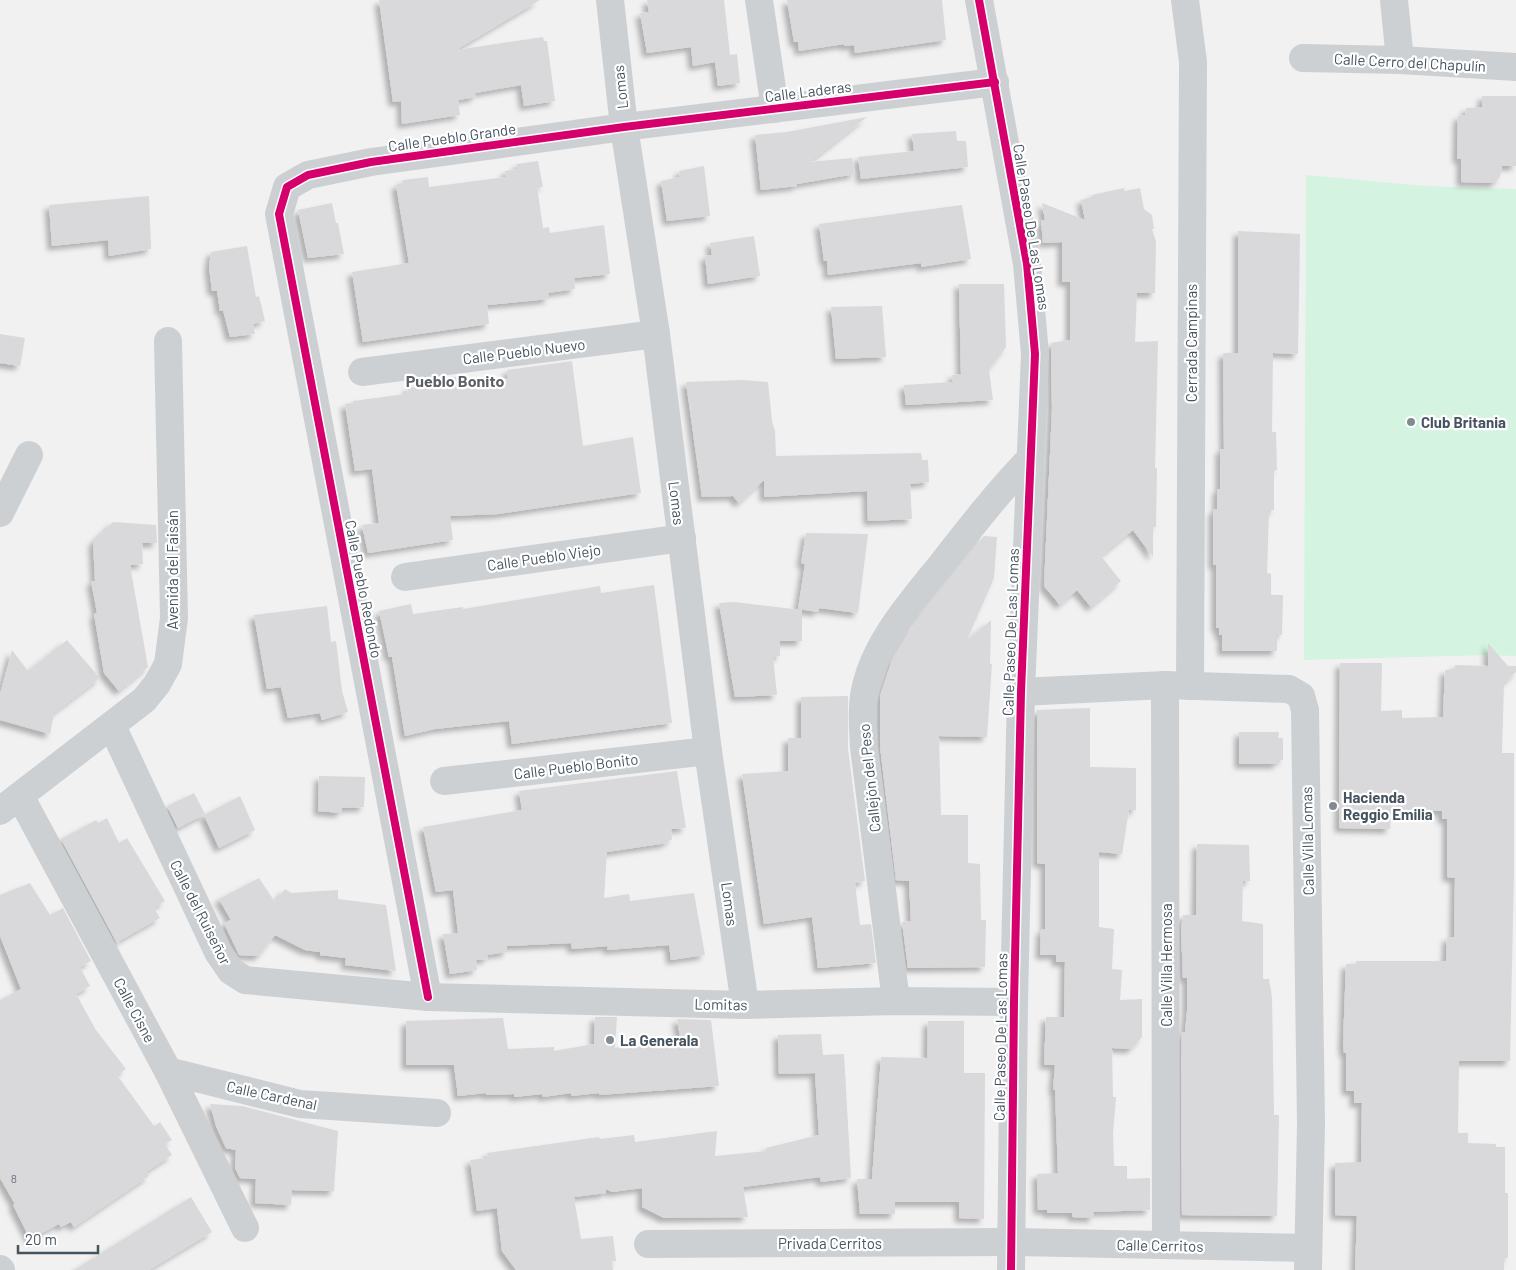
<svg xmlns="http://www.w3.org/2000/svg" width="1516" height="1270" font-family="Barlow,sans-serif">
	<defs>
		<filter id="shadow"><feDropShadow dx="-4.5" dy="4.5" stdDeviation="2.5" flood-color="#0004"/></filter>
	</defs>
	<rect width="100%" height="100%" fill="#f2f1f1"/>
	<!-- green -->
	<polygon fill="#d4f3e0" points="1306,175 1425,186 1516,189 1516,656 1488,655 1304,660"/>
	<!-- building -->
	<g fill="#d9d9db" filter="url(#shadow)">
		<polygon points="379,0 540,0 456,50 543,37 544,41 547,41 555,101 524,106 521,85 475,93 476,97 458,100 460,115 402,124 401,101 393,102"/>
		<polygon points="647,0 724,0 730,55 737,54 740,83 718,86 715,62 693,66 691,47 647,53 640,13 649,12"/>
		<polygon points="787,0 942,0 946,40 855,53 854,45 844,46 844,44 799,51 798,42 794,42"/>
		<polygon points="1482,96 1516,96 1516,166 1502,166 1500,177 1494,183 1461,182 1461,159 1457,159 1458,116 1465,115 1466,108 1482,107"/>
		<polygon points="867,117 810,162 852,158 855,174 797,184 797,186 761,190 755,135 787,132"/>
		<polygon points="956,131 957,141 966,141 968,167 861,179 858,157 914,151 912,134"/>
		<polygon points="538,161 543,187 537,187 543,228 549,227 550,233 604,225 610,274 574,278 575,289 548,293 549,299 487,305 489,324 363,342 352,272 409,263 396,185 403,183 403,180 428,177 429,187 506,177 505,171 517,169 517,164"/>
		<polygon points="704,166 710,216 667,221 661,181 680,177 679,171"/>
		<polygon points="1124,188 1125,191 1140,188 1144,209 1152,215 1154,229 1152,229 1156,242 1155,293 1137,293 1135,342 1158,341 1155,468 1157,468 1156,527 1153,527 1153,557 1133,530 1101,556 1121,581 1091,607 1077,590 1060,605 1044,586 1052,409 1051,343 1070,340 1070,282 1062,282 1062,242 1043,243 1041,220 1045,220 1042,203 1085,220 1081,200 1092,197 1092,195"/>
		<polygon points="149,196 151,249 109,256 108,240 52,246 49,205"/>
		<polygon points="332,203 336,223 338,223 344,254 308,258 298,210"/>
		<polygon points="962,205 971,259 921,267 921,263 828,275 827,261 824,261 819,224"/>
		<polygon points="1238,231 1300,234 1298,354 1273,353 1272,432 1276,432 1277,470 1274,470 1274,510 1269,510 1267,573 1271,574 1271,595 1283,595 1282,635 1277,635 1277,651 1222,651 1222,635 1219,635 1219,628 1216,628 1216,565 1213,565 1213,510 1217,509 1217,489 1220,489 1220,449 1224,449 1223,353 1238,353"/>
		<polygon points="754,236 760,276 708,284 705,256 712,255 710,243"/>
		<polygon points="247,246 256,297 259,296 265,321 253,324 255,334 230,337 223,310 220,311 217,291 212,291 209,267 211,252"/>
		<polygon points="959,284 1004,284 1006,347 989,370 993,400 906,405 904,385 953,382 952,375 961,374"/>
		<polygon points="882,306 886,357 836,359 831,307"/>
		<polygon points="0,334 25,338 20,366 0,363"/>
		<polygon points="572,361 583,446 633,437 641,493 498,514 450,516 453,540 368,553 362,525 379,523 372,469 355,471 345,404 353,403 353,401 405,394 408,392 407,388 422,386 422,381 465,376 466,384 508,378 507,370"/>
		<polygon points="742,380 768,382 772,421 775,431 776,456 921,453 922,460 928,460 929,482 910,484 912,519 868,521 867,491 764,497 764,480 739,503 733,496 702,497 686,382"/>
		<polygon points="113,522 156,525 157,543 142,543 143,564 130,565 148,667 119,691 104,673 94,614 97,613 91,581 95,581 93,542"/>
		<polygon points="806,533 868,534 858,613 819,608 818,612 798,609 805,564 801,563"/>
		<polygon points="984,536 997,537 994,578 966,642 991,620 990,664 992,664 987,737 939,736 941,815 968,815 968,863 980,864 981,920 986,920 985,967 908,968 902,922 911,921 909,881 896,880 880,746 880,696 892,660 910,630"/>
		<polygon points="654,585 672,723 512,744 509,721 435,729 405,736 392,657 389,657 379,611 411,604 413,614 463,607 463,609 600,586 601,593"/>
		<polygon points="734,602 802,610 802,641 780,641 780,656 773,657 777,695 735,697 719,603"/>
		<polygon points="327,606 331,642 336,641 342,691 348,712 322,720 320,713 288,718 281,687 267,689 254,615"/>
		<polygon points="67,640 100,678 54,713 50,734 0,720 0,694 12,650 28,671"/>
		<polygon points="1488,643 1508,666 1516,666 1516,672 1504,683 1502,753 1514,753 1514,871 1510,1061 1459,1061 1458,1133 1468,1133 1468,1143 1496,1144 1496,1147 1505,1147 1505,1193 1508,1193 1508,1258 1504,1258 1504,1270 1355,1270 1357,1216 1335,1215 1335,1163 1361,1162 1362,1103 1354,1103 1354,1091 1346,1091 1346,1053 1344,1053 1343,1045 1346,964 1356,964 1356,961 1446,961 1447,937 1454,937 1455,878 1447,877 1447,819 1442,819 1442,811 1391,811 1390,829 1339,828 1340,663 1382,663 1381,711 1402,710 1402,718 1443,717 1445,670 1455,670 1455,665 1488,666"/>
		<polygon points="848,696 848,749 865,881 855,883 860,925 871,924 876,963 818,968 812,917 764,924 742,774 788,771 788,738 801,738 801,697"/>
		<polygon points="1090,708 1090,767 1136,768 1136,810 1129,810 1122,854 1099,852 1099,927 1114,929 1112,969 1122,970 1120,1000 1142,999 1142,1037 1131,1049 1112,1048 1113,1097 1116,1097 1113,1133 1114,1166 1127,1166 1127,1179 1150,1178 1150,1210 1093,1212 1094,1218 1072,1217 1072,1213 1047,1213 1047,1210 1038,1210 1037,1174 1058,1173 1055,1090 1053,1090 1055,1065 1044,1065 1046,1017 1064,1017 1065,962 1056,962 1056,955 1040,955 1041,929 1045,930 1045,864 1037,863 1037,710"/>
		<polygon points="1239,732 1279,732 1278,738 1283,738 1283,760 1278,760 1278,764 1239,764"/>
		<polygon points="677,771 686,828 671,829 672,840 667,840 667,843 607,852 604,898 629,894 630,901 694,893 705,955 671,960 669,945 607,950 608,946 572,949 571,943 507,946 507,952 487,955 488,959 476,960 477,970 450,974 443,934 458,933 453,890 436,892 423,827 522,810 519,791"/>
		<polygon points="319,776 365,777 364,807 342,808 341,813 318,811"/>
		<polygon points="194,793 205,814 178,828 167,806"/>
		<polygon points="240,796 255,830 219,848 204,815"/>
		<polygon points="107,818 119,843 127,838 165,901 154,908 160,918 119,941 120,944 118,945 61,839 96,820 98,823"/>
		<polygon points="1197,844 1249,845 1250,881 1243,881 1242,921 1263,924 1263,979 1269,979 1272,997 1274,1115 1279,1115 1277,1216 1182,1215 1181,1058 1182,1032 1185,1032 1187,1011 1187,978 1183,978 1181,929 1183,915 1196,915"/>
		<polygon points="259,878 275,902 285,889 291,893 338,890 338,899 386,905 396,971 345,965 346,958 320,955 320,952 305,950 275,935 259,956 239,955 224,923 231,920 219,899"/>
		<polygon points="30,883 50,915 63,908 91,961 80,967 90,986 76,994 96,1030 126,1069 117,1075 154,1126 160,1122 172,1140 165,1144 172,1155 146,1172 149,1176 74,1227 71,1222 61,1227 59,1224 30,1239 13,1205 15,1204 0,1178 0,1000 21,989 0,936 0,895"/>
		<polygon points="595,1017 617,1017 615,1048 637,1044 637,1047 681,1043 677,1019 711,1020 719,1086 599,1095 599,1093 571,1096 571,1093 543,1097 542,1094 514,1097 514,1094 486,1095 486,1093 458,1096 454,1065 406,1065 406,1021 503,1018 508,1049 554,1047 554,1051 594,1044"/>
		<polygon points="928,1021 964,1021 964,1073 985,1073 984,1219 959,1218 959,1202 895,1202 895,1214 860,1214 857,1179 872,1179 881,1057 927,1058"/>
		<polygon points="821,1034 823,1055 844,1054 851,1178 821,1182 820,1177 743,1187 748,1217 664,1218 642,1207 642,1188 612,1192 606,1189 606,1193 574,1197 581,1239 613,1236 616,1261 612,1261 613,1270 516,1270 502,1251 497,1208 477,1211 470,1160 488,1158 487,1153 599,1137 600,1139 634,1135 635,1142 717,1131 715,1156 767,1151 766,1148 819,1135 815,1073 779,1074 778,1035"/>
		<polygon points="210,1104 242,1106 338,1131 334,1191 292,1190 291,1205 255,1203 256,1179 240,1178 235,1168 236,1150 226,1148 216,1126"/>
		<polygon points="191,1197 212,1232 149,1270 74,1270"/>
	</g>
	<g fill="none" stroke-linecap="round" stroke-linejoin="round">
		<!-- minor -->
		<g stroke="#cdd0d3" stroke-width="28">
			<polyline points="610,0 624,127 656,334 708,751 745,1005"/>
			<polyline points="759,0 775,109"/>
			<polyline points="979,0 1027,264 1035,354 1021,692 1014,1002 1011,1270"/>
			<polyline points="1185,0 1193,62 1190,686"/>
			<polyline points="1394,0 1400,60"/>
			<polyline points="1303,58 1400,60 1516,67"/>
			<polyline points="362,372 656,334"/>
			<polyline points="0,513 29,455"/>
			<polyline points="405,577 682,538"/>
			<polyline points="1165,685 1166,1245"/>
			<polyline points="1021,692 1165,685 1289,689 1301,696 1305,710 1311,1124 1308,1270"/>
			<polyline points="112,726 218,952 231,971 245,980 428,997 745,1005 896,1001 1014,1002"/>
			<polyline points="444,781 708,751"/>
			<polyline points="20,796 168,1071 245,1228"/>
			<polyline points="0,811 144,700 157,684 168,664 174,618 168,341"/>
			<polyline points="428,997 279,214 287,187 308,175 371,162 624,127 995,82"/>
			<path d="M896 1001 864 747C863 727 861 705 866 686 877 640 913 600 942 564 970 528 998 492 1030 459"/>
			<polyline points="168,1071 300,1104 437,1113"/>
			<polyline points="648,1244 1012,1242 1308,1248"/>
			<polyline points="0,1269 1,1270"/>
		</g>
		<!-- cycleway casing -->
		<g stroke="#fff" stroke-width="11">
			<g id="cycleway">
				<polyline points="979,0 1027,264 1035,354 1021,692 1014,1002 1011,1270"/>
				<polyline points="428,997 279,214 287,187 308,175 371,162 624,127 995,82"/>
			</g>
		</g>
		<!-- cycleway -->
		<use href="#cycleway" stroke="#d6006c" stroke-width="8"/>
	</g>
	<!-- markers -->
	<g fill="#828b93" stroke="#fff" stroke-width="2">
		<circle cx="1411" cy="422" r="5"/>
		<circle cx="1333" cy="806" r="5"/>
		<circle cx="610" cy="1040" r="5"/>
	</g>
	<g text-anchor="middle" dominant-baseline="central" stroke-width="4.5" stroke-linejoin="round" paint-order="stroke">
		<!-- number labels -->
		<g font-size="12" fill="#6c7780">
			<text x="14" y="1178">8</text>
		</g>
		<!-- street labels -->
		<g font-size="15" fill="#465460" stroke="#fff">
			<text transform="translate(1410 62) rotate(3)">Calle Cerro del Chapulín</text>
			<text transform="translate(620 87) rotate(-96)">Lomas</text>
			<text transform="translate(808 91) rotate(-7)">Calle Laderas</text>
			<text transform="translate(452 137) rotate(-8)">Calle Pueblo Grande</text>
			<text transform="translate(1032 227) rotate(81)">Calle Paseo De Las Lomas</text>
			<text transform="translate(1191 343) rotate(-90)">Cerrada Campinas</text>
			<text transform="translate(524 351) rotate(-7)">Calle Pueblo Nuevo</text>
			<text transform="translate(677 503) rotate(83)">Lomas</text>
			<text transform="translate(544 557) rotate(-8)">Calle Pueblo Viejo</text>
			<text transform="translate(172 570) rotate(-90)">Avenida del Faisán</text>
			<text transform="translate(364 589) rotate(79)">Calle Pueblo Redondo</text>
			<text transform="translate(1010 632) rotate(-88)">Calle Paseo De Las Lomas</text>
			<text transform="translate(576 766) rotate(-7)">Calle Pueblo Bonito</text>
			<text transform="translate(869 778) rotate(-96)">Callejón del Peso</text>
			<text transform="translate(1307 841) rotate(-91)">Calle Villa Lomas</text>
			<text transform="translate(730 904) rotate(82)">Lomas</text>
			<text transform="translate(201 912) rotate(63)">Calle del Ruiseñor</text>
			<text transform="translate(1166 965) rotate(-90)">Calle Villa Hermosa</text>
			<text transform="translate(721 1004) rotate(1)">Lomitas</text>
			<text transform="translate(135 1010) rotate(62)">Calle Cisne</text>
			<text transform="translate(1000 1037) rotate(-89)">Calle Paseo De Las Lomas</text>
			<text transform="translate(272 1095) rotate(12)">Calle Cardenal</text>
			<text x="830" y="1243">Privada Cerritos</text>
			<text transform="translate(1160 1245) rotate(1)">Calle Cerritos</text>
		</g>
		<!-- poi labels -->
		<g font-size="15" font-weight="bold" fill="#465460" stroke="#fff" text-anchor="start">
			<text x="1421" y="422">Club Britania</text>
			<text x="1343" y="797">Hacienda<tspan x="1343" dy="17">Reggio Emilia</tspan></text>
			<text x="620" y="1040">La Generala</text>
		</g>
		<!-- neighbourhood labels -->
		<g font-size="16" font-weight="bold" fill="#5c6066" stroke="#fff">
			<text x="455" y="380">Pueblo Bonito</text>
		</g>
	</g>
	<!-- scale -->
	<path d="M18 1245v8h80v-8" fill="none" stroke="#465460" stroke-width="2.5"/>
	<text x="25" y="1245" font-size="15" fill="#465460" stroke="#ffffff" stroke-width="4" paint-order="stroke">20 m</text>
</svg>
